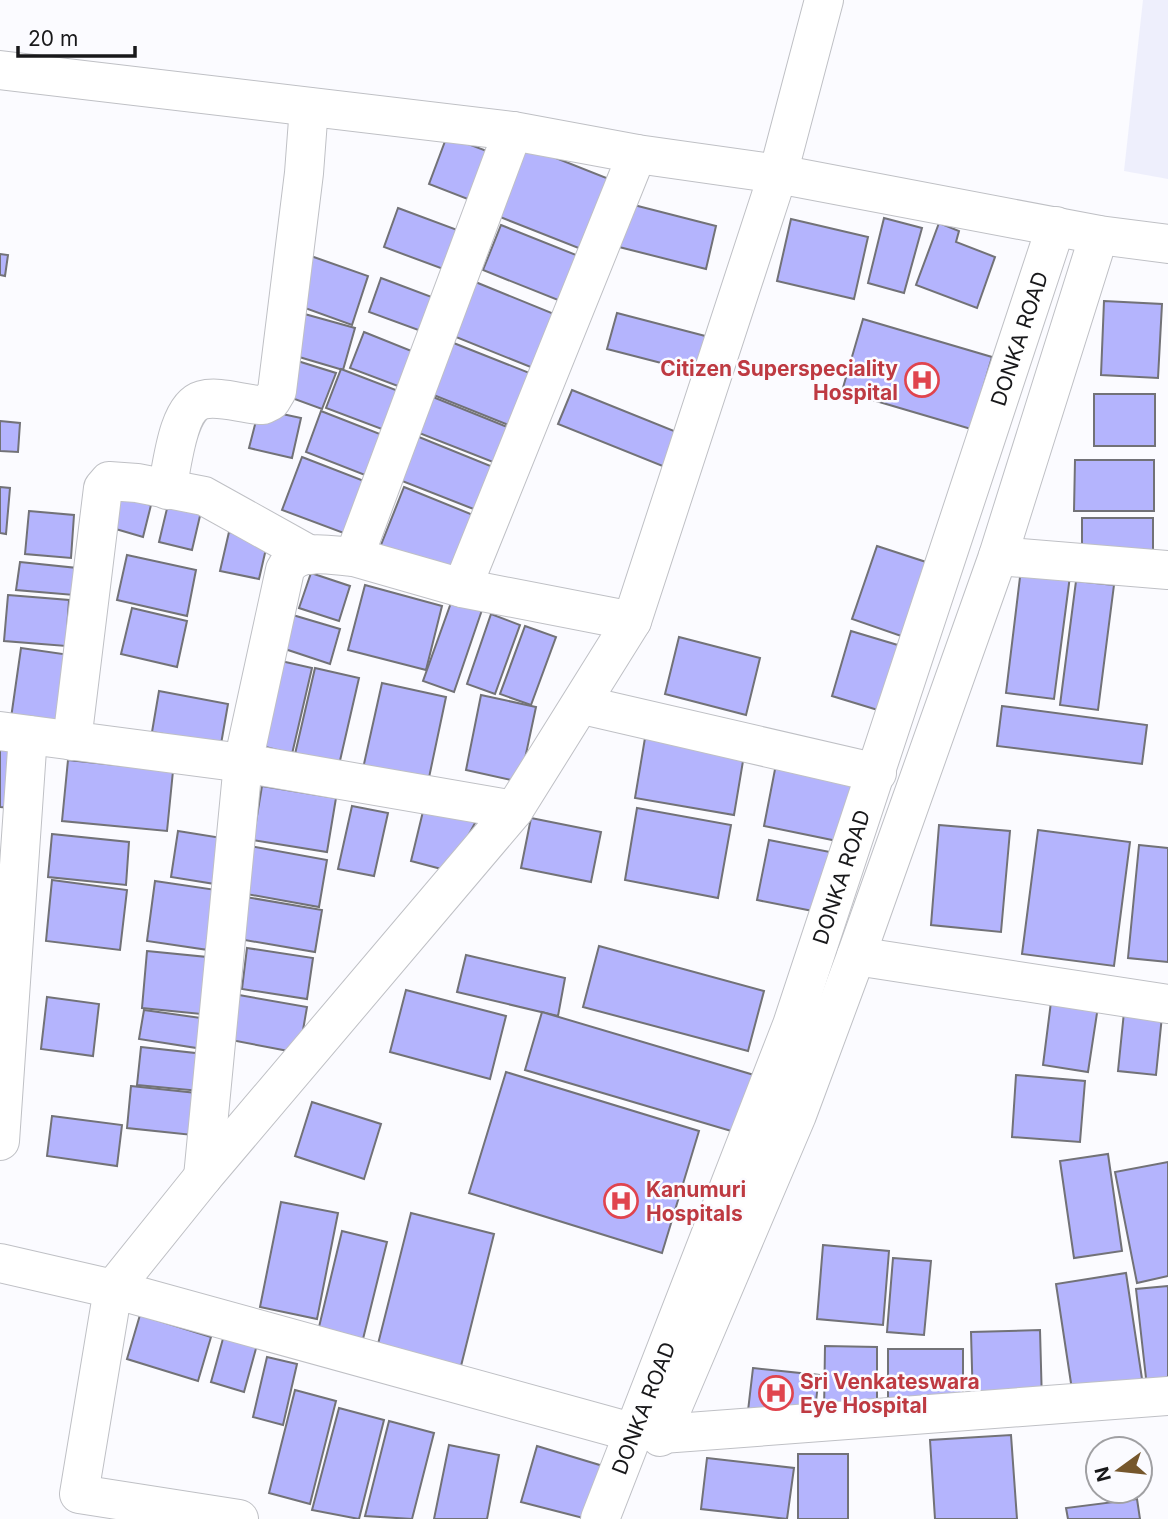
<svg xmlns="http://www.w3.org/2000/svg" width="1168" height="1519" font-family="Inter,sans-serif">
	<rect width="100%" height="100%" fill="#fbfbff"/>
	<!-- built -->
	<polygon fill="#eeeffc" points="1143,0 1168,0 1168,179 1124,171"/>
	<!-- building -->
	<g fill="#b4b4fd" stroke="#727277" stroke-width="2">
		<polygon points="447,136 500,156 483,205 429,184"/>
		<polygon points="523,145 609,179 581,249 495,215"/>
		<polygon points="630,204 716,226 706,269 619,247"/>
		<polygon points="398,208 460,231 446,270 384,247"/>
		<polygon points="884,218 922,228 904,293 868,283"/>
		<polygon points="791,219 868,237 854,299 777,281"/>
		<polygon points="939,223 959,231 956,242 995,257 977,308 916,285"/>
		<polygon points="501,225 581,257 563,302 483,270"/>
		<polygon points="0,254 8,255 5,276 0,275"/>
		<polygon points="308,255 368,276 352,325 291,303"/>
		<polygon points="381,278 445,302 432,335 369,312"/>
		<polygon points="473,281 559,316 538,370 451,335"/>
		<polygon points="1104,301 1162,304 1158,378 1101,375"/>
		<polygon points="301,313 355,328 343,370 289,354"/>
		<polygon points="617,313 713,338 704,374 607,349"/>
		<polygon points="863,319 992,357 971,429 842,391"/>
		<polygon points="364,332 424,356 411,391 350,368"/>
		<polygon points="441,338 537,376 516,428 421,390"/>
		<polygon points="288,358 336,373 322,409 278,393"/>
		<polygon points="341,369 401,392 387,431 326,408"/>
		<polygon points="572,390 679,433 665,467 558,424"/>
		<rect x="1094" y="394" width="61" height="52"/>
		<polygon points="428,395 512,429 498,464 414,431"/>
		<polygon points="259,409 301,418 292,458 249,448"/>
		<polygon points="321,411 385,436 370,477 306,452"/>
		<polygon points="0,421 20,423 18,452 0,451"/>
		<polygon points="414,435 493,467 476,510 397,479"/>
		<polygon points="302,457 377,486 357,538 282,510"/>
		<polygon points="1075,460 1154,460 1154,511 1074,511"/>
		<polygon points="0,487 10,488 6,534 0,533"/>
		<polygon points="404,487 478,517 453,580 379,550"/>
		<polygon points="117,495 151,505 143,537 109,527"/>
		<polygon points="170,496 203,503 192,550 159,542"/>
		<polygon points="29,511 74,515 71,558 25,554"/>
		<rect x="1082" y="518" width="71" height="38"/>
		<polygon points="229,532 268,540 259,579 220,571"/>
		<polygon points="877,546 929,563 904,637 852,619"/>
		<polygon points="127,555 196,570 187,616 117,600"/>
		<polygon points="20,562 77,568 74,595 16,590"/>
		<polygon points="1021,569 1070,576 1054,699 1006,693"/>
		<polygon points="311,573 350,586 339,621 299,608"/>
		<polygon points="1076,581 1114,585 1098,710 1060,705"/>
		<polygon points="365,585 442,606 426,670 348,650"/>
		<polygon points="8,595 69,600 66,646 4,641"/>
		<polygon points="452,600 482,610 454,692 423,681"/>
		<polygon points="132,608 187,621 177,667 121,654"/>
		<polygon points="286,613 340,629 330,664 276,646"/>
		<polygon points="491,614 520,625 495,694 467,684"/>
		<polygon points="525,626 556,637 531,705 500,694"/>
		<polygon points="851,631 901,646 881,711 832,696"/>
		<polygon points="679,637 760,658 746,715 665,694"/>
		<polygon points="21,648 70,655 58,732 10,725"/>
		<polygon points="281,661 312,668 292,754 262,746"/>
		<polygon points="315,668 359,678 339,765 295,754"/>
		<polygon points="382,683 446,697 427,787 362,773"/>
		<polygon points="159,691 228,704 221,744 152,732"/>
		<polygon points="481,695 536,707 520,782 466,770"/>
		<polygon points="1002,706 1147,725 1142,764 997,746"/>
		<polygon points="646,732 745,749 734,815 635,798"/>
		<polygon points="0,747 14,748 9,808 0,807"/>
		<polygon points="777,759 855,775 842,842 764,826"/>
		<polygon points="68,760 173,771 167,831 62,821"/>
		<polygon points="262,786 336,798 327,852 253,840"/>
		<polygon points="426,799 481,812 449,871 411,861"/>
		<polygon points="352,806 388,813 374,876 338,869"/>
		<polygon points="637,808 731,825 718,898 625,880"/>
		<polygon points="531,818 601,832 591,882 521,868"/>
		<polygon points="939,825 1010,831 1001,932 931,925"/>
		<polygon points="1038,830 1130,842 1114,966 1022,954"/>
		<polygon points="178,831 228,839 221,885 171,877"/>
		<polygon points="52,834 129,842 126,885 48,877"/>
		<polygon points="769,840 835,853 823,913 757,900"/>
		<polygon points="1139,845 1168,848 1168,962 1128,958"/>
		<polygon points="250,846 327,860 319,907 241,893"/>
		<polygon points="52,880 127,890 120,950 46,941"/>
		<polygon points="155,881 223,891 215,951 147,941"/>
		<polygon points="246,897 322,910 315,952 239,939"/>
		<polygon points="599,946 764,991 748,1051 583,1007"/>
		<polygon points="247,948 313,958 307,999 242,989"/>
		<polygon points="147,951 217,958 211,1015 142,1008"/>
		<polygon points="466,955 565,978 558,1016 457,992"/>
		<polygon points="406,990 506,1016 490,1079 390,1052"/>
		<polygon points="1052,994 1099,1000 1088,1072 1043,1065"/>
		<polygon points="239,995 307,1007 299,1053 231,1040"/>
		<polygon points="47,997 99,1004 93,1056 41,1049"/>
		<polygon points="144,1010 208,1019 203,1049 139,1039"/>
		<polygon points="542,1012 754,1075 738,1133 525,1070"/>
		<polygon points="1124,1012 1162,1016 1156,1075 1118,1071"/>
		<polygon points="141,1047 204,1054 200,1091 137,1085"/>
		<polygon points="506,1072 699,1131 662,1253 469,1193"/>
		<polygon points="1016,1075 1085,1081 1080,1142 1012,1137"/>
		<polygon points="131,1086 206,1094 202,1136 127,1128"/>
		<polygon points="312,1102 381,1124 364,1179 295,1156"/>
		<polygon points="52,1116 122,1125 117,1166 47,1156"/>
		<polygon points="1108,1154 1122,1251 1074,1258 1060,1161"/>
		<polygon points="1168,1162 1168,1276 1137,1283 1115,1172"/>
		<polygon points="281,1202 338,1213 317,1319 260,1307"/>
		<polygon points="411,1213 494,1234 461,1366 378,1344"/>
		<polygon points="342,1231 387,1242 363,1339 319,1327"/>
		<polygon points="823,1245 889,1251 883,1325 817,1319"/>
		<polygon points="893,1258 931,1261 924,1335 887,1332"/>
		<polygon points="1126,1273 1144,1392 1074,1403 1056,1284"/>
		<polygon points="1168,1286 1168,1385 1147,1387 1136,1289"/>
		<polygon points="140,1315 211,1337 198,1381 127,1359"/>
		<polygon points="1040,1330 1042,1403 973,1404 971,1332"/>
		<polygon points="224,1335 257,1345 244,1392 211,1382"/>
		<polygon points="825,1346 877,1347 877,1413 824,1413"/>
		<rect x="888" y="1349" width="75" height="58"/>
		<polygon points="267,1357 297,1364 283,1425 253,1417"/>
		<polygon points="753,1368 819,1375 814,1419 748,1411"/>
		<polygon points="295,1390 336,1401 310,1504 269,1493"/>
		<polygon points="339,1408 384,1420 359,1519 312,1510"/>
		<polygon points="389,1421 434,1433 412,1519 365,1516"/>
		<polygon points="1011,1435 1017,1519 935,1519 930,1440"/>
		<polygon points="449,1445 499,1455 487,1519 434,1519"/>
		<polygon points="537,1446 603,1466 587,1519 521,1502"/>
		<rect x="798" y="1454" width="50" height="65"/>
		<polygon points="707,1458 794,1468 787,1519 701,1509"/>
		<polygon points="1137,1499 1140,1519 1068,1519 1066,1508"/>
	</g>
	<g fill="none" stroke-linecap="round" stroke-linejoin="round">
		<!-- minor casing -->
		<g stroke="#bfc0c5" stroke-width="40">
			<g id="minor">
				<polyline points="513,131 354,557 462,588 632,621"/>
				<polyline points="1099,235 998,556 856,956 1168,1004"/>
				<path d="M167 490C172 468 177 407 202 400 220 395 244 405 263 405L271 401 277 391 304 173 309 107"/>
				<polyline points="998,556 1168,570"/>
				<polyline points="462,588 637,154"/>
				<polyline points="583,705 877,773"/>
				<polyline points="0,731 243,763 514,810"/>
				<polyline points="72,741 103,488 109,481 137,483 204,496 310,555"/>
				<polyline points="0,1141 28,735"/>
				<path d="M203 1177 243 763 285 570C297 546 331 556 354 557"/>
				<polyline points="0,1263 113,1289 203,1177 514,810 632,621 778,174 824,0"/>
				<polyline points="662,1434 1168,1396"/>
				<polyline points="239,1519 79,1494 113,1289 635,1433"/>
			</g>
		</g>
		<!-- tertiary casing -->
		<g stroke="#bfc0c5" stroke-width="40">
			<g id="tertiary">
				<polyline points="660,1437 797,1115 856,956"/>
				<path id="s1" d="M600 1519 792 1025 1056 226"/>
			</g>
		</g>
		<!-- secondary casing -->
		<g stroke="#bfc0c5" stroke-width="40">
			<polyline id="secondary" points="0,70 513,131 637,154 778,174 1099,235 1168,244"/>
		</g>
		<!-- minor -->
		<use href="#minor" stroke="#fff" stroke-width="38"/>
		<!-- tertiary -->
		<use href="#tertiary" stroke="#fff" stroke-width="38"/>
		<!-- secondary -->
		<use href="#secondary" stroke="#fff" stroke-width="38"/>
	</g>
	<!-- icons -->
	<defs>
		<g id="hospital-ring" transform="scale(1.75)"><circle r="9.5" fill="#fbfbff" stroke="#e0444e" stroke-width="1.5"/><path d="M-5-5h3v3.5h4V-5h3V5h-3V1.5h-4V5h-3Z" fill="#e0444e"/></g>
	</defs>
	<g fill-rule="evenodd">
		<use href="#hospital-ring" x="922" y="380"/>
		<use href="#hospital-ring" x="621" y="1201"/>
		<use href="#hospital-ring" x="776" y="1393"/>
	</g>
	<g text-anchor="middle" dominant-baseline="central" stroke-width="5" stroke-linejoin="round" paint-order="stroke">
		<!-- street labels -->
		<g font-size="21" fill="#18181a" stroke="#fbfbff">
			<text stroke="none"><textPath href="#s1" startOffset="1253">DONKA ROAD</textPath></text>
			<text stroke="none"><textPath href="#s1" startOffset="686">DONKA ROAD</textPath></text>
			<text stroke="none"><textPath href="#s1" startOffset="119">DONKA ROAD</textPath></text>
		</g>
		<!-- health labels -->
		<g font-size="21" font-weight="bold" fill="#be3a42" stroke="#fbfbff" text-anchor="start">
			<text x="898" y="368" text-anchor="end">Citizen Superspeciality<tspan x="898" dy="24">Hospital</tspan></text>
			<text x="646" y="1189">Kanumuri<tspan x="646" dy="24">Hospitals</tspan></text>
			<text x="800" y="1381">Sri Venkateswara<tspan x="800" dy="24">Eye Hospital</tspan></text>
		</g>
	</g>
	<!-- north arrow -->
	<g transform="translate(1119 1470) rotate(255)"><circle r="33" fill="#fbfbff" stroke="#a0a0a3" stroke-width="2"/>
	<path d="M0-5L12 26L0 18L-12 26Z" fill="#76572c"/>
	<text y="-10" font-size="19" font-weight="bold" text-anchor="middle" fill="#18181a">N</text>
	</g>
	<!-- scale -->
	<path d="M18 46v10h117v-10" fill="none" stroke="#18181a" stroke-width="3.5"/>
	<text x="28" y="46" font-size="21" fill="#18181a" stroke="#fbfbff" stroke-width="5" paint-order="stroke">20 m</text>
</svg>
